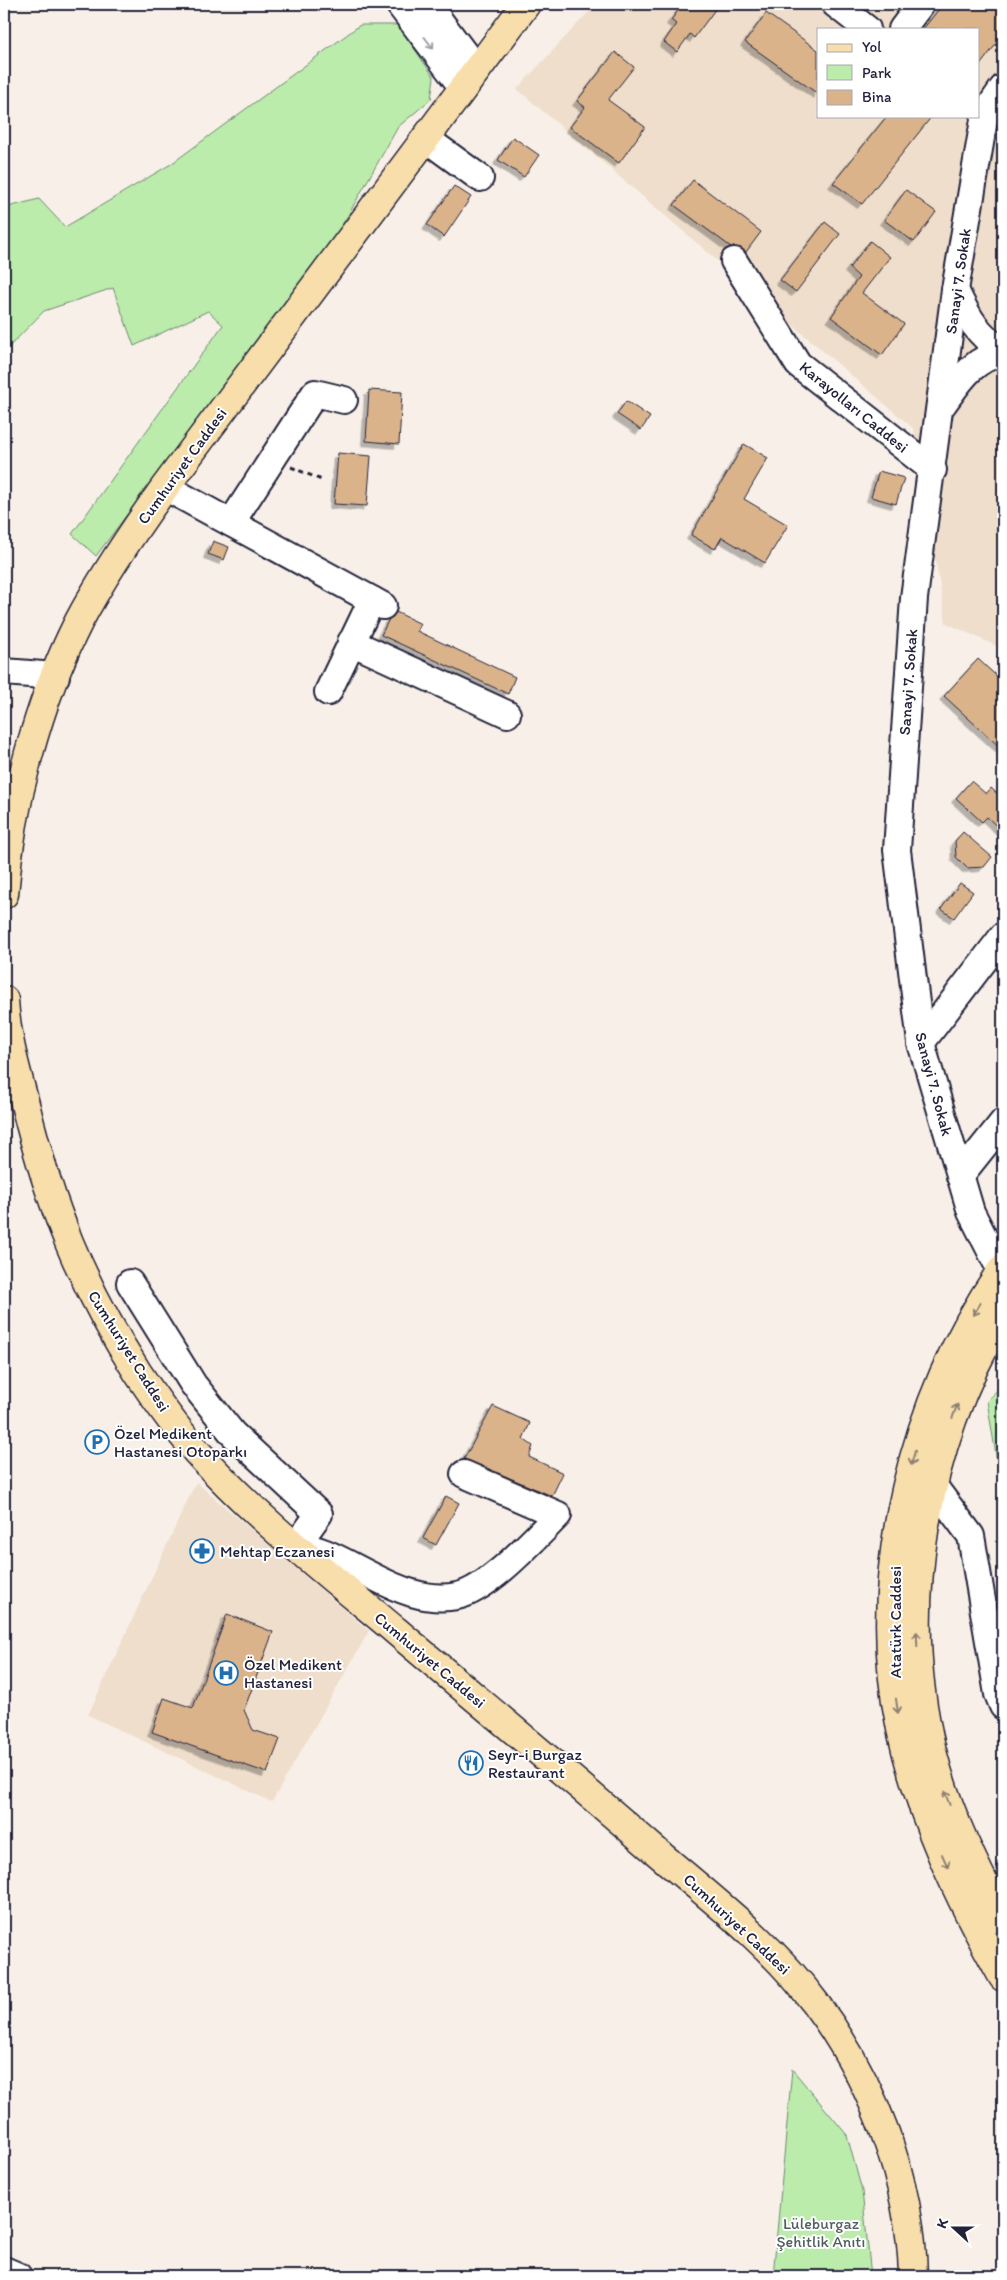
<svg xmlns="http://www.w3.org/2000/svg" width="1007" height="2280" font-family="Itim,sans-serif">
	<defs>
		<filter id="shadow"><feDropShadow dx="-4.5" dy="4.5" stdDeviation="0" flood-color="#0004"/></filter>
	</defs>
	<rect width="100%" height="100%" fill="#f8f0e8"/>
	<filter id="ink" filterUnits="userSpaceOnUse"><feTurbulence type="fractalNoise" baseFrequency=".02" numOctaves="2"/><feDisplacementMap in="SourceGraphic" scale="10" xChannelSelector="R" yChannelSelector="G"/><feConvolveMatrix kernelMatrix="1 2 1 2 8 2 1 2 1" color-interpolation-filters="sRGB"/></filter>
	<g filter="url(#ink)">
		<!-- built -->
		<g fill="#efdecc" fill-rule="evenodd">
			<path d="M596 4H1003V649L946 623 914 429 517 89ZM818 29H978V116H818Z"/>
			<polygon points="196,1482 369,1631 272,1802 88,1715"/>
		</g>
		<!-- green -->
		<g fill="#bbecab" stroke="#6e8773">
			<polygon points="360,25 398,25 434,77 431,99 398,127 339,231 96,556 72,534 223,325 208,311 134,346 113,288 44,311 4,352 4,208 39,199 65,227 171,164"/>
			<polygon points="1003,1384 1003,1498 987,1401"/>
			<polygon points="792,2069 847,2135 862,2191 871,2276 773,2276"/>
		</g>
		<!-- building -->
		<g fill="#dab38b" stroke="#22223b" filter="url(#shadow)">
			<polygon points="683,4 719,4 694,38 690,34 677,52 664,42 676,24 671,20"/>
			<polygon points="943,4 1003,4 1003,35 978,68 978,29 923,29"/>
			<polygon points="766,13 818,50 818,94 745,42"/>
			<polygon points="615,52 634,67 608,100 645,127 619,163 570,127 585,107 577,101"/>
			<polygon points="887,116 932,116 862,204 833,183"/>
			<polygon points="513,137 539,155 524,177 498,160"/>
			<polygon points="693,180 761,232 746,252 741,248 731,247 674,205"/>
			<polygon points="454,186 471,197 444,237 427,225"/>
			<polygon points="906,190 936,212 914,242 884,220"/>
			<polygon points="825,222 840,234 796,292 780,280"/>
			<polygon points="870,241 890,257 862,293 904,324 882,355 831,317 859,277 849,268"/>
			<polygon points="369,390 402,392 399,444 366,441"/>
			<polygon points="626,401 650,417 641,430 617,414"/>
			<polygon points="744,444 768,458 744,499 788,525 765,563 722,537 715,549 691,535"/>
			<polygon points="338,453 371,456 367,506 334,504"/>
			<polygon points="879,471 904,478 896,504 871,497"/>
			<polygon points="213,541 229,547 224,560 208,554"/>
			<polygon points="396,612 421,624 417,631 515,677 508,694 381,635 389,619"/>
			<polygon points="978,659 1003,682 1003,750 944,696"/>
			<polygon points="971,781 986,794 991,788 1003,799 1003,832 987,817 982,822 956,798"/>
			<polygon points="963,832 992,857 984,867 967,868 956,857 955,841"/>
			<polygon points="960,883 973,892 954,918 941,909"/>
			<polygon points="493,1406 530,1423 523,1439 533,1446 529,1457 563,1473 552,1496 464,1459"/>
			<polygon points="446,1496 459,1503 436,1545 423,1538"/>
			<polygon points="227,1614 273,1632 244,1710 253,1730 280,1739 267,1773 152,1732 164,1698 193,1708"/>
		</g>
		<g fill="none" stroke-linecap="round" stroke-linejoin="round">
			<!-- minor casing -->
			<g stroke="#22223b" stroke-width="30">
				<g id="minor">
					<polyline points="399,4 463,88"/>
					<polyline points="427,4 476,69"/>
					<polyline points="835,4 867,29"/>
					<polyline points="902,29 921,4"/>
					<polyline points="425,138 480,178"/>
					<polyline points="734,261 798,364 933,470"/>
					<path d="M955 290C969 320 977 333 1003 352"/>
					<path d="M943 404C959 382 974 357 1003 353"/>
					<polyline points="165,487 383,606"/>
					<polyline points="231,523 315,393 344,400"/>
					<polyline points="351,642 507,714"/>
					<polyline points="4,672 56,676"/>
					<polyline points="328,692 372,600"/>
					<polyline points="921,1043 1003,936"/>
					<polyline points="960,1176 1003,1122"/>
					<polyline points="1001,1271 971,1212 921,1043 897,850 914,598 955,290 985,114 1003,88"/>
					<polyline points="130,1283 193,1384 233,1434 319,1514 296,1546"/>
					<polyline points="933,1485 971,1536 998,1694 1003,1706"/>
					<path d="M296 1546C324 1548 345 1563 370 1575 397 1589 426 1602 457 1596 488 1590 536 1537 558 1515L464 1474"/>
					<polyline points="4,2270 18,2276"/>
				</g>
			</g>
			<!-- major casing -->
			<g stroke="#22223b" stroke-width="31">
				<g id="major">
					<path d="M4 894C11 803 38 702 79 621 104 574 134 530 165 487L526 4"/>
					<path d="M4 1000C6 1036 16 1070 25 1104 50 1206 81 1284 138 1373 156 1400 175 1427 196 1451 256 1518 328 1574 396 1631 481 1703 567 1774 651 1847 708 1896 771 1943 816 2004 873 2081 911 2180 913 2276"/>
				</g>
			</g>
			<!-- highway casing -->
			<g stroke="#22223b" stroke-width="31">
				<g id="highway">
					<path d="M1003 1268C914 1396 868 1574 901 1729 920 1817 959 1899 1003 1977"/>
					<path d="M1003 1314C924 1443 896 1608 933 1755 948 1814 976 1868 1003 1921"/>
				</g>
			</g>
			<!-- path -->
			<polyline stroke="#22223b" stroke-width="3" stroke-dasharray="5 4" stroke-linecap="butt" points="291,467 324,481"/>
			<!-- minor -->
			<use href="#minor" stroke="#fff" stroke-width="26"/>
			<!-- major -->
			<use href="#major" stroke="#f8deab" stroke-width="28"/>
			<!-- highway -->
			<use href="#highway" stroke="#f8deab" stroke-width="28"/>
		</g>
		<!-- one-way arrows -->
		<defs><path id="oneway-shaft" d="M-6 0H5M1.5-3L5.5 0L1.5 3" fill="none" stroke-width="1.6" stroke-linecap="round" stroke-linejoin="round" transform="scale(1.25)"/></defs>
		<use stroke="#9c9ca7" href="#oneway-shaft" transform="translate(429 43) rotate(53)"/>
		<g stroke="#8d8073">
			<use href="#oneway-shaft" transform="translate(977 1309) rotate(121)"/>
			<use href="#oneway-shaft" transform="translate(955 1411) rotate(-70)"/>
			<use href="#oneway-shaft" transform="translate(913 1458) rotate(106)"/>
			<use href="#oneway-shaft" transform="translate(917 1639) rotate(-92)"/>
			<use href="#oneway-shaft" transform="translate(897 1706) rotate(82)"/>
			<use href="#oneway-shaft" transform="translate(947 1798) rotate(-111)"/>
			<use href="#oneway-shaft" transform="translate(945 1861) rotate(66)"/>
		</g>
	</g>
	<!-- icons -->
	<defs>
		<g id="parking-ring" transform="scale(1.25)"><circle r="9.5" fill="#fff" stroke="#1f6fb2" stroke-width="1.5"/><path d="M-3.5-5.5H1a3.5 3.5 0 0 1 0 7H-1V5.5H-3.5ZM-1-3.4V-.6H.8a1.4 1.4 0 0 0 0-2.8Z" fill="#1f6fb2"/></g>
		<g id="pharmacy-ring" transform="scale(1.25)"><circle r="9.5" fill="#fff" stroke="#1f6fb2" stroke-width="1.5"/><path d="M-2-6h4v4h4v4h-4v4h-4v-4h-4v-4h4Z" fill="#1f6fb2"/></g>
		<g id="hospital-ring" transform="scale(1.25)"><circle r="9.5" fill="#fff" stroke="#1f6fb2" stroke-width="1.5"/><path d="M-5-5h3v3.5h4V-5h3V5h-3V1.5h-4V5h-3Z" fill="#1f6fb2"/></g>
		<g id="restaurant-ring" transform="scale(1.25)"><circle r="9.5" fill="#fff" stroke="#1f6fb2" stroke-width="1.5"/><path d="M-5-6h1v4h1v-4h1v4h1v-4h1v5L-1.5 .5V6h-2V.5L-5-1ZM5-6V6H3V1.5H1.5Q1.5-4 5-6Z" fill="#1f6fb2"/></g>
	</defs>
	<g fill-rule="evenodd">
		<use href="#parking-ring" x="97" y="1442"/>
		<use href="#pharmacy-ring" x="202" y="1551"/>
		<use href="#hospital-ring" x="226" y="1673"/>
		<use href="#restaurant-ring" x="471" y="1763"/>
	</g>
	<g text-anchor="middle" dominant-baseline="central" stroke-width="4" stroke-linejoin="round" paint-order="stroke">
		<!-- street labels -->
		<g font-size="16" fill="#22223b" stroke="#fff">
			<text transform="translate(958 281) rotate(-82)">Sanayi 7. Sokak</text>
			<text transform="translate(854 407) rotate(39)">Karayolları Caddesi</text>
			<text transform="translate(182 466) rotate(-54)">Cumhuriyet Caddesi</text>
			<text transform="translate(908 682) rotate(-86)">Sanayi 7. Sokak</text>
			<text transform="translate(934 1084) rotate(75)">Sanayi 7. Sokak</text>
			<text transform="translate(129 1351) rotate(58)">Cumhuriyet Caddesi</text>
			<text transform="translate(895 1622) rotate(-90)">Atatürk Caddesi</text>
			<text transform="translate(430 1660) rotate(40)">Cumhuriyet Caddesi</text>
			<text transform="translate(737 1924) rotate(43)">Cumhuriyet Caddesi</text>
		</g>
		<!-- poi labels -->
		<g font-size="16" fill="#22223b" stroke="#fff" text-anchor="start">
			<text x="114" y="1433">Özel Medikent<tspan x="114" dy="18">Hastanesi Otoparkı</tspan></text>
			<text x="220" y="1551">Mehtap Eczanesi</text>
			<text x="244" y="1664">Özel Medikent<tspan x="244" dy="18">Hastanesi</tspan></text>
			<text x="488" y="1754">Seyr-i Burgaz<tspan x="488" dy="18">Restaurant</tspan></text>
		</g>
		<!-- park labels -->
		<g font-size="16" fill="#505f5d" stroke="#fff">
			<text x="821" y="2223">Lüleburgaz<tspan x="821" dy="18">Şehitlik Anıtı</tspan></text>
		</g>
	</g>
	<!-- margin -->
	<rect width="1007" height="2280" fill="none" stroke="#fff" stroke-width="20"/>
	<rect x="10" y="10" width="987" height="2260" fill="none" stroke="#22223b" stroke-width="2" filter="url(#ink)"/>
	<!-- legend -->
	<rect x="817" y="28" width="162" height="90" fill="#ffffff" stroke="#a7a7b1"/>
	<rect x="827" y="44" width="25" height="8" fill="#f8deab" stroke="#a7a7b1"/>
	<text x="862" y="52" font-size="15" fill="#22223b">Yol</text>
	<rect x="827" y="65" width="25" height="15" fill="#bbecab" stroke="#a7a7b1"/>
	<text x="862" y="78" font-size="15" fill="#22223b">Park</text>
	<rect x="827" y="90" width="25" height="15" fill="#dab38b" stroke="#a7a7b1"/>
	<text x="862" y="102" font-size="15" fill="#22223b">Bina</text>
	<!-- north arrow -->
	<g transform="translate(954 2228) rotate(291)" stroke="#ffffff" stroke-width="4" paint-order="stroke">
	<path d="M0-4L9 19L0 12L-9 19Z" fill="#22223b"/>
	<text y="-8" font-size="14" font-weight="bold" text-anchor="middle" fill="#22223b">K</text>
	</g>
</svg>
